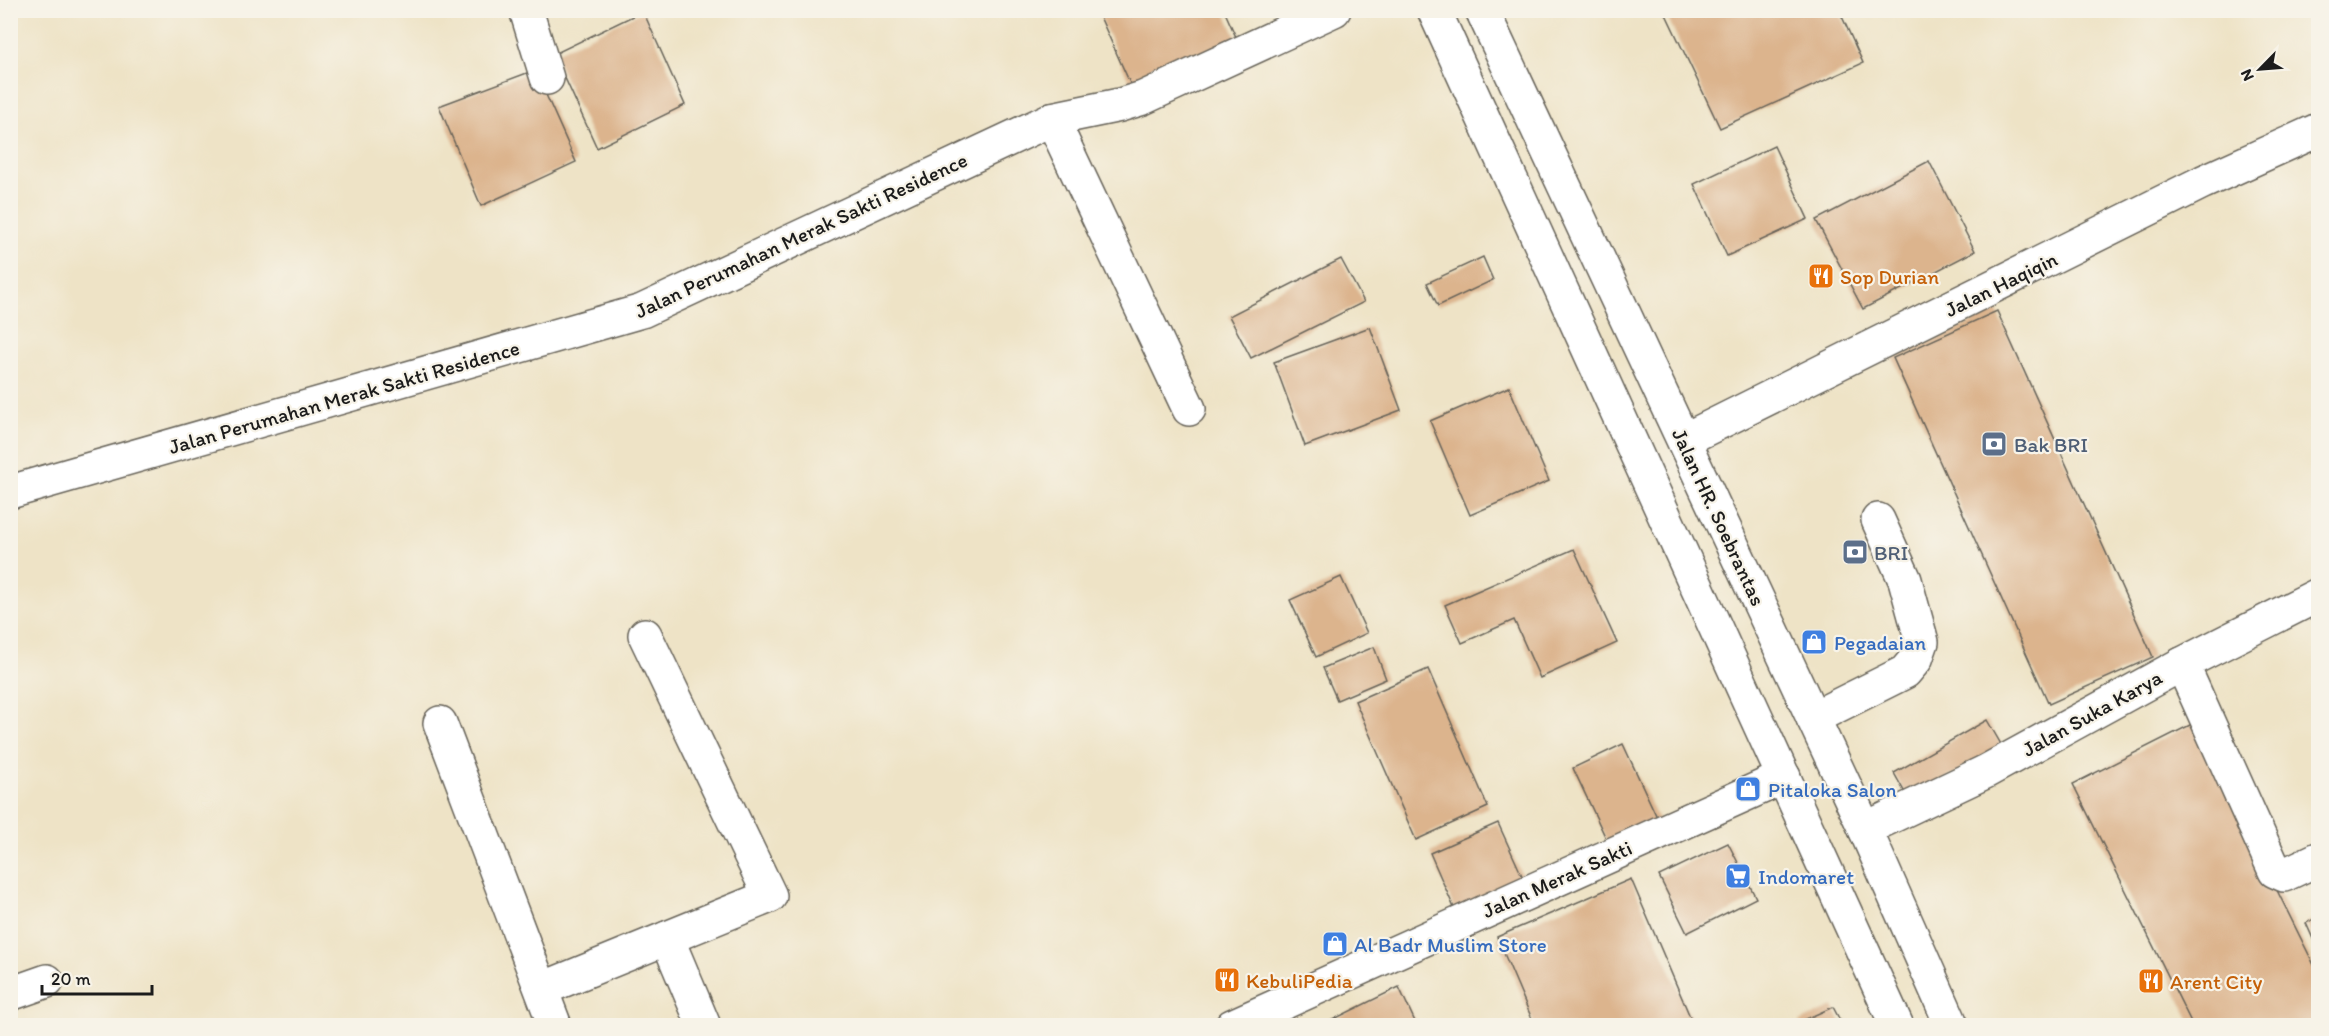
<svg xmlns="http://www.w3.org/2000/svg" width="2329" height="1036" font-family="Itim,sans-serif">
	<rect width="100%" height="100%" fill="#f7f3e8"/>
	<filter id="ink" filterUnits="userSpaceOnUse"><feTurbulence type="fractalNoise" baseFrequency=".0167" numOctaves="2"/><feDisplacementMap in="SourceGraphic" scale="12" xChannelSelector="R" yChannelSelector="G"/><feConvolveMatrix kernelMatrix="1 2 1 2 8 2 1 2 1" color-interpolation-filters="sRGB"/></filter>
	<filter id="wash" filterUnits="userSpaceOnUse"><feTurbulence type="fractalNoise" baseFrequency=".008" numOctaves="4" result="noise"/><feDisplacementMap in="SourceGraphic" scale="24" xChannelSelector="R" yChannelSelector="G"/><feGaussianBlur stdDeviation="1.35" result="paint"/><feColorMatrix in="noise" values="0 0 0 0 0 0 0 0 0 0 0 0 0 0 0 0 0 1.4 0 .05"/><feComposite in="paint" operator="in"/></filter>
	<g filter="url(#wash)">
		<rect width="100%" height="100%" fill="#eee3c6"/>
		<g id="blocks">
			<!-- building -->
			<g fill="#dcb48d">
				<polygon points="1097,10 1224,10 1239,44 1134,92"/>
				<polygon points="1664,10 1839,10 1863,63 1720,128"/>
				<polygon points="643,11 685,105 597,148 554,54"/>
				<polygon points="535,70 576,162 481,206 439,106"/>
				<polygon points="1774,146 1808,219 1727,256 1694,184"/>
				<polygon points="1929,161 1975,251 1863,309 1816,220"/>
				<polygon points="1483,257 1493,280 1438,306 1427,283"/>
				<polygon points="1341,259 1364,302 1251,358 1229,316"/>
				<polygon points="1997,311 2153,657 2049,704 1893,358"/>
				<polygon points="1370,327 1401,410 1305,446 1274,362"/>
				<polygon points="1509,387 1549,481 1470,515 1430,421"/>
				<polygon points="1574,549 1617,643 1540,678 1514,620 1462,643 1445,605"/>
				<polygon points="1341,577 1367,633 1316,657 1290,600"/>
				<polygon points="1374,647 1386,679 1337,700 1323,668"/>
				<polygon points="1428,669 1488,807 1416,840 1355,701"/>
				<polygon points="1987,720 2002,746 1909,800 1894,773"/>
				<polygon points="2194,723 2318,973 2318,1026 2193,1026 2073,784"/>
				<polygon points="1623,744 1661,826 1611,849 1573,768"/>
				<polygon points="1498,823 1524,880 1455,910 1430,853"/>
				<polygon points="1728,843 1756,898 1687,933 1659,876"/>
				<polygon points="1631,879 1694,1026 1535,1026 1497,937"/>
				<polygon points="2318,917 2318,950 2306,923"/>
				<polygon points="1399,987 1417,1026 1320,1026"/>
				<polygon points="1833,1007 1843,1026 1801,1026 1799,1022"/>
			</g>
		</g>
	</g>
	<g filter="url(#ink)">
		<use href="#blocks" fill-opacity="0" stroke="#666258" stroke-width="1.5"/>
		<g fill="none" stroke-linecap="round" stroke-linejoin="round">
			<!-- minor casing -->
			<g stroke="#666258" stroke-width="36">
				<g id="minor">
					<polyline points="526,10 547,78"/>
					<polyline points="1052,119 1189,409"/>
					<polyline points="1684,440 2203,182 2318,130"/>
					<polyline points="10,492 642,311 1052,119 1120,105 1143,98 1334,10"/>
					<polyline points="2182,664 2275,871 2284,875 2318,859"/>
					<polyline points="1813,718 1905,672 1916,659 1922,642 1905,580 1878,520"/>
					<polyline points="440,723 555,1026"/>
					<polyline points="667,938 704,1026"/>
					<polyline points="542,989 770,896 645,635"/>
					<polyline points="10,994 47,981"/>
					<polyline points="1232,1026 1784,777"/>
				</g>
			</g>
			<!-- major casing -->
			<g stroke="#666258" stroke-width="36">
				<g id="major">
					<polyline points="1434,10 1897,1026"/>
					<polyline points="1482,10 1865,829 1952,1026"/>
					<polyline points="1865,829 1985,772 2182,664 2318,595"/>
				</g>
			</g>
			<!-- minor -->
			<use href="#minor" stroke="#fff" stroke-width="33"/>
			<!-- major -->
			<use href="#major" stroke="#fff" stroke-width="33"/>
		</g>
	</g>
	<!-- icons -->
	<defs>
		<g id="restaurant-square" transform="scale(1.35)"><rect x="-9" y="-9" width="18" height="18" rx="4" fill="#e8710a" stroke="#f7f3e8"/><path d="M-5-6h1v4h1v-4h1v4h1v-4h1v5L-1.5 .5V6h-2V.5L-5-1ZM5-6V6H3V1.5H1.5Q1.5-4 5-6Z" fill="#fff"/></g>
		<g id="bank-square" transform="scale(1.35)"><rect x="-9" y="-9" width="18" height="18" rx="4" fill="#5c6f8a" stroke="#f7f3e8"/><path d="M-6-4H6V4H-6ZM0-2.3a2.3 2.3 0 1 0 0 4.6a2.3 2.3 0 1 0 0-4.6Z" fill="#fff"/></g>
		<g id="shop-square" transform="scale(1.35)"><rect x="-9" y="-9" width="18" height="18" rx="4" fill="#3f7fe0" stroke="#f7f3e8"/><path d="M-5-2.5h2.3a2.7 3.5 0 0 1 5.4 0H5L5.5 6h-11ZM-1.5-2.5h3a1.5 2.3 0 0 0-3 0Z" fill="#fff"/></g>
		<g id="supermarket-square" transform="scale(1.35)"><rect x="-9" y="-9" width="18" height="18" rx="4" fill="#3f7fe0" stroke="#f7f3e8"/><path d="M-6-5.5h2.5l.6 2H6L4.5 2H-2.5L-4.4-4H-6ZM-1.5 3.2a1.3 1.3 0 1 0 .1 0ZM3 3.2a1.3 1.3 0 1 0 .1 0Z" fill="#fff"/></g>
	</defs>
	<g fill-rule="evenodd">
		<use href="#restaurant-square" x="1821" y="276"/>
		<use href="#bank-square" x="1994" y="444"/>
		<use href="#bank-square" x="1855" y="552"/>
		<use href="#shop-square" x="1814" y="642"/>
		<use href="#shop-square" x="1748" y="789"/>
		<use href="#supermarket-square" x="1738" y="876"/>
		<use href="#shop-square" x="1335" y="944"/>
		<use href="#restaurant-square" x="1227" y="980"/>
		<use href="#restaurant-square" x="2151" y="981"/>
	</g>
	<g text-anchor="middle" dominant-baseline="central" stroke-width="4.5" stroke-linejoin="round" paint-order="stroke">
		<!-- street labels -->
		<g font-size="21" fill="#1c1c1c" stroke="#f7f3e8">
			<text transform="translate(801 235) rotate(-25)">Jalan Perumahan Merak Sakti Residence</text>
			<text transform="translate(2001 284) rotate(-26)">Jalan Haqiqin</text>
			<text transform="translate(344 397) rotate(-16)">Jalan Perumahan Merak Sakti Residence</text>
			<text transform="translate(1719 517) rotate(65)">Jalan HR. Soebrantas</text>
			<text transform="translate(2092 713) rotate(-29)">Jalan Suka Karya</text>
			<text transform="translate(1557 879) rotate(-24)">Jalan Merak Sakti</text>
		</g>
		<!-- food labels -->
		<g font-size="21" fill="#c56008" stroke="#f7f3e8" text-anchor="start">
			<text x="1840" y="276">Sop Durian</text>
			<text x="1246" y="980">KebuliPedia</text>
			<text x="2170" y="981">Arent City</text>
		</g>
		<!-- service labels -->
		<g font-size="21" fill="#4e5e75" stroke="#f7f3e8" text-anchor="start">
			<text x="2014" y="444">Bak BRI</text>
			<text x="1874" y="552">BRI</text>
		</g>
		<!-- shop labels -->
		<g font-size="21" fill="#366cbe" stroke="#f7f3e8" text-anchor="start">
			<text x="1834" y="642">Pegadaian</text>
			<text x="1768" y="789">Pitaloka Salon</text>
			<text x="1758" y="876">Indomaret</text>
			<text x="1354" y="944">Al Badr Muslim Store</text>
		</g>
	</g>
	<!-- margin -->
	<rect width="2329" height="1036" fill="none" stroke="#f7f3e8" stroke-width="36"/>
	<!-- north arrow -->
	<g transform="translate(2260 69) rotate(245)" stroke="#f7f3e8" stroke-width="4.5" paint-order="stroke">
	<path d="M0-4.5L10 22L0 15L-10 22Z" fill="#1c1c1c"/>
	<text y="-9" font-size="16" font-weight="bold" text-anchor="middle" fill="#1c1c1c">N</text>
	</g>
	<!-- scale -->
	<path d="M42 985v9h110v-9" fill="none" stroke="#1c1c1c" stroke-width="3"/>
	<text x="51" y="985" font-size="18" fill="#1c1c1c" stroke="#f7f3e8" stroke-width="4.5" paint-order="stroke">20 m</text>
</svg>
